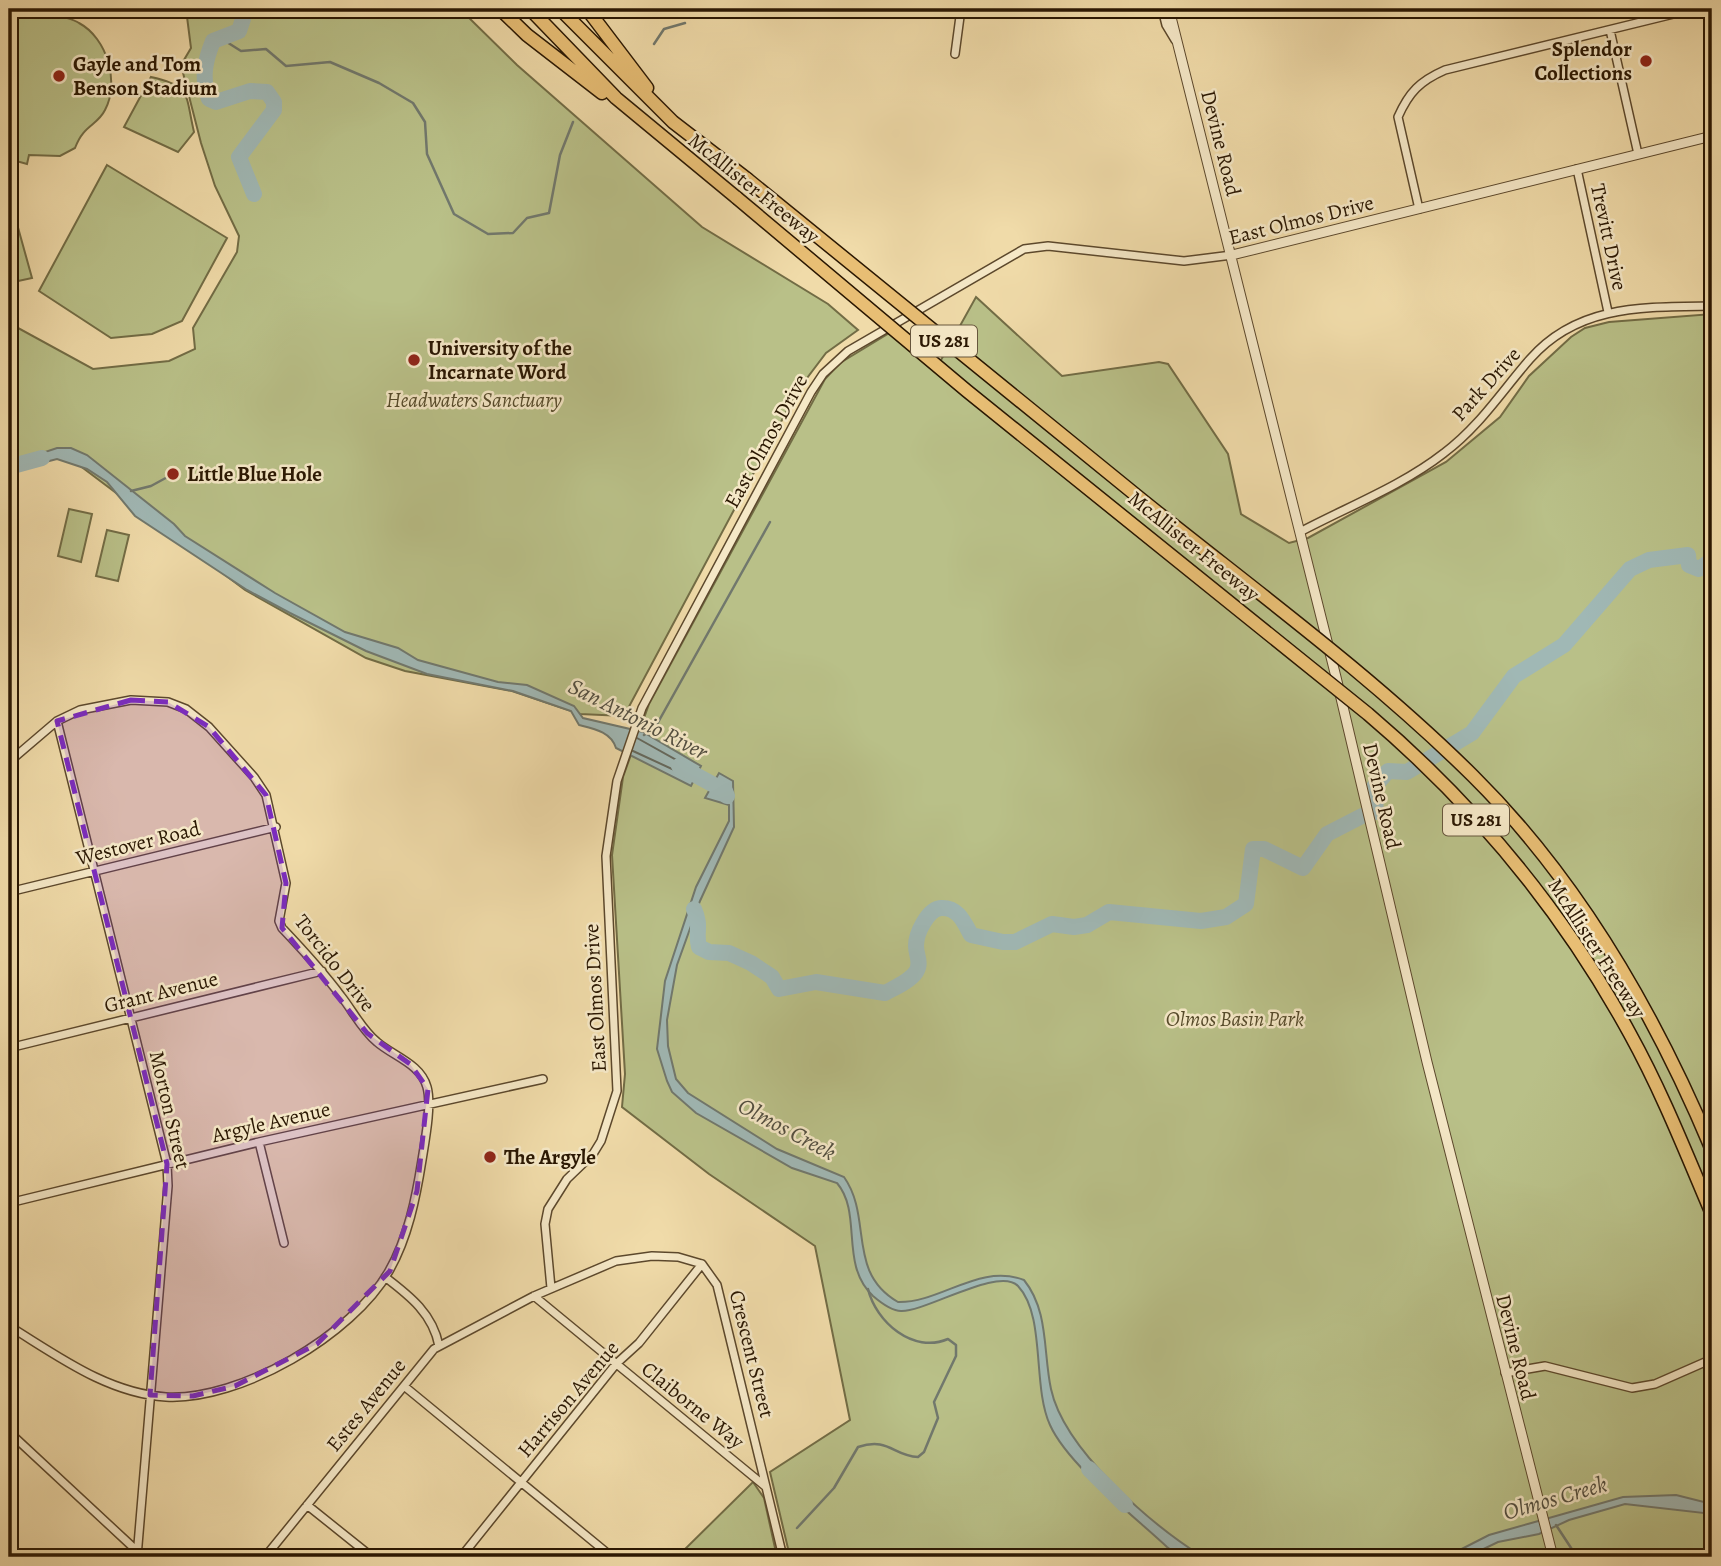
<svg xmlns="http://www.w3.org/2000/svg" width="1721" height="1566" font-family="Alegreya,serif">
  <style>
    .green { fill: #b9c088; stroke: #726c45; stroke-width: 2 }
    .water { fill: #a0b8b5; stroke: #71786d; stroke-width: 2 }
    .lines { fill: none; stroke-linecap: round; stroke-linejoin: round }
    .shore { stroke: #65685c; stroke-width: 2 }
    .stream { stroke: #71786d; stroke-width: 2.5 }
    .river { stroke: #a0b8b5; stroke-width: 16 }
    .minor-casing { stroke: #5c482c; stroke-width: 10 }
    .tertiary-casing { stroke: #5c482c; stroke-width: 11 }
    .motorway-casing { stroke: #2a1702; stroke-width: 15 }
    .minor { stroke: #f5e8c7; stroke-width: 7 }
    .tertiary { stroke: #f5e8c7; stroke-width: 9 }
    .motorway { stroke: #e8be74; stroke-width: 12 }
    .motorway-bridge-casing { stroke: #2a1702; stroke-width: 15; stroke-linecap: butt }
    .motorway-bridge { stroke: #e8be74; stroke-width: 12 }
    .marked { fill: #7b2cbf; fill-opacity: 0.2; stroke: #7b2cbf; stroke-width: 5; stroke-dasharray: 14 9; stroke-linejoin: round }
    .poi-dot { fill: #8f2418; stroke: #f5e8c7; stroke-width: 2.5 }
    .labels { text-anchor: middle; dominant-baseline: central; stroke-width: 5; stroke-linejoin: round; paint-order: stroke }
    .shield { fill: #f5e8c7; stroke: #67563d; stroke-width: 2 }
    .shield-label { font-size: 19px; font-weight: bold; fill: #2a1702 }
    .poi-label { font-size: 21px; font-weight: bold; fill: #2a1702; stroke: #f5e8c7; text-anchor: start }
    .street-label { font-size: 21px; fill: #2a1702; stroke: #f5e8c7 }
    .park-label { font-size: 21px; font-style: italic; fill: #554a2a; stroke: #f5e8c7 }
    .water-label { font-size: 23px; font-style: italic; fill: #534f41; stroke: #f5e8c7 }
  </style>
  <rect width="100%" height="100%" fill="#f0dba9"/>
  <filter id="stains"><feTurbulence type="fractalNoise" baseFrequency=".00286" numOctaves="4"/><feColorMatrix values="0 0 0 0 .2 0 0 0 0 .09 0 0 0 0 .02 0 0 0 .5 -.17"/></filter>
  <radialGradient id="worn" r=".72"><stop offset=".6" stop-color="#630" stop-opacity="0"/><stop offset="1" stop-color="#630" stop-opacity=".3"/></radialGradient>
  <path class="green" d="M9,9H59L58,15C65,18 73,19 79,23C107,38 120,82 105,110C97,126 84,124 75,148L60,156L29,155L27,164L9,159Z
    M186,9H460L517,65L702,227L828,304L858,330L826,353L798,390L624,716L580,714L512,691L405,671L366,658L245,590L75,462C45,448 38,451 9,462V323L93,369L169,361L195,349L193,328L237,252L239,236L215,186L201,143L181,65L191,48Z
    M151,77C192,86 185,94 194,132L178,152L124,127Z
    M107,165L227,238L182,321L152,334L111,338L39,291Z
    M9,195L32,278L9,283Z
    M976,297L1062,376L1159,362L1168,364L1228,454L1241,514L1289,543L1308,538L1446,462L1500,417L1529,376L1571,337L1585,328L1609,322L1712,314V1557H790L770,1472L850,1420L815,1246L709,1174L622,1107L625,1074L612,855L623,777L649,704L825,379L840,363L891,332L936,369Z
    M69,509L92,514L81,562L58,556Z
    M107,530L129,535L118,581L96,576Z
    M753,1482L764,1498L777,1557H677Z"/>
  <path class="water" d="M57,448H71L87,455L174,524L185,536L275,593L345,632L398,648L418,660L498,682L527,685L574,706L583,718L643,732L701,766L691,786L616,748C611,732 595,729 579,725L571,711L513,691L427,674L366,651L290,613L247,590L135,516L107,482L87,469L57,459L18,469L27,458Z
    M719,773L733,781L734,827L700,901L677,965L667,1020L668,1046L676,1079L688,1093L777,1149L844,1177C873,1218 846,1272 898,1302C941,1303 979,1263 1024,1280C1049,1311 1043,1352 1051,1389C1064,1450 1152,1525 1203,1557H1181L1167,1547C1134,1516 1068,1465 1050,1425C1032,1386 1046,1316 1018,1286C999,1266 926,1312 901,1311C892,1311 880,1302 873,1296C839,1264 863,1214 837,1183L792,1168L696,1113L672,1092L667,1081L657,1049L665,981L696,887L729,821V805L705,798Z
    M1676,1495L1712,1504V1514L1625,1504L1569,1520L1539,1534L1498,1542L1467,1557H1446L1489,1535L1623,1497Z"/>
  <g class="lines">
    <path class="shore" d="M633,751L685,775L690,771L689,767L637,738"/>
    <path class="stream" d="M222,39L241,51L266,49L286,66L330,62L379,83L413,103L425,122L427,154L454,214L488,234L513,233L527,218L549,213L560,155L573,122
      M654,44L664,29L685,23
      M131,491L151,486L173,474
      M644,735L656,726L770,522
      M1556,1525L1577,1557
      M797,1528L834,1488L858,1447C889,1437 893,1456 918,1457L924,1452L938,1418L934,1402L956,1356V1345L948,1339C913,1354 876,1322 868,1289
      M741,1557L763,1551"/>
    <path class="river" d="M240,9L243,19L239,31L213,41C205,61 201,78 209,99L216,102L250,91L267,92L274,102V110L239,157L254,194
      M9,467L42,458
      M679,766L725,791L727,796
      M1376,812L1374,787L1388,771L1407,772L1472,733L1514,676L1564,645L1630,569L1649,560L1688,555L1689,565L1699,569L1712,560
      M694,909C702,927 695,931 699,947L709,952L729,953L751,963L772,977L779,989L816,982L885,993C894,988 910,981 916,972C922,963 916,955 916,946C916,933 928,909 941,908C958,907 964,922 971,935L1003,942H1015L1052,924L1074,927L1087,925L1109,912L1201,921L1226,917L1246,904L1253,849H1264L1303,868L1327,834L1362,816
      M1089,1469L1125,1505"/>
    <g class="minor-casing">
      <path id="minor" d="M1162,9L1166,25L1175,40
        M1610,30L1638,154
        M955,54L961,9
        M1577,169L1608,312
        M1419,209L1398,117C1409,92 1420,81 1445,70L1694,9
        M1300,532C1347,507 1402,486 1444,453C1479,427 1502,391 1530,359C1578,304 1645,307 1712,306
        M57,721L167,1164L168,1186L137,1557
        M9,762L57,721L80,710L131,700L168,702L186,709L209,727L254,777L266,795L286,883L279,921L282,928C303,950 323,972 341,996C353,1011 362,1030 377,1042C393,1056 421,1064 427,1087C432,1105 425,1141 422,1160C416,1198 408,1238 389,1271C353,1335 240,1401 166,1397C107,1393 58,1356 9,1326
        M9,892L276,827
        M9,1048L322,971
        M259,1142L284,1243
        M9,1203L259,1142L543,1079
        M385,1277C410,1296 433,1314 439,1346
        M551,1288L545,1224L548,1209L567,1179L593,1154L601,1141L617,1091L606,856L617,781L642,708L811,392L823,374L848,351L1024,249L1048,246L1184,261L1232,255
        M534,1296L766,1487
        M1505,1373L1545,1366L1632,1388L1655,1384L1712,1359
        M404,1386L612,1557
        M9,1432L136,1550
        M307,1505L372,1557
        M265,1557L434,1349L534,1296L616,1261L652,1256L678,1257L702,1264L717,1285L783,1557
        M461,1557L616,1364L639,1343L702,1264"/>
    </g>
    <g class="tertiary-casing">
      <path id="tertiary" d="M1169,9L1336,677L1427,1062L1553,1557
        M1232,255L1712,136"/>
    </g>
    <g class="motorway-casing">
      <path id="motorway" d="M500,9L527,35L602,93
        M530,9L616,98L737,198
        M560,9L673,122L747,179
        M587,9L647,88"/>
    </g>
    <use href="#minor" class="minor"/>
    <use href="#tertiary" class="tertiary"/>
    <use href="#motorway" class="motorway"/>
    <g class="motorway-bridge-casing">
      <path id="motorway-bridge" d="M747,179C878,286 1010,393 1142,500C1254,590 1371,675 1473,776C1579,881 1655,1014 1712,1150
        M737,198L967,391L1368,714C1474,804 1564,913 1630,1034C1662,1092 1686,1153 1712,1214"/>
    </g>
    <use href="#motorway-bridge" class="motorway-bridge"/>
  </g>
  <path class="marked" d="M131,700L168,702L209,727L266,795L286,883L282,928L367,1033L410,1064L428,1089L417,1191L390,1271L317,1344L235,1386L193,1396L150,1395L167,1164L57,721Z"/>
  <g class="poi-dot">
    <circle cx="1646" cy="61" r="7"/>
    <circle cx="59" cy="76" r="7"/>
    <circle cx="414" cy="360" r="7"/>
    <circle cx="173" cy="474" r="7"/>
    <circle cx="490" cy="1157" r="7"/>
  </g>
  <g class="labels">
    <g class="shield">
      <rect x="911" y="325.5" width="66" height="31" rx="5"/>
      <rect x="1443" y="804.5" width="66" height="31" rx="5"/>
    </g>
    <g class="shield-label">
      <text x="944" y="341">US 281</text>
      <text x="1476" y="820">US 281</text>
    </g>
    <g class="poi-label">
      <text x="1632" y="49" text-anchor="end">Splendor<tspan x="1632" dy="24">Collections</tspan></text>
      <text x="73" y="64">Gayle and Tom<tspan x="73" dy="24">Benson Stadium</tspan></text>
      <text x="428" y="348">University of the<tspan x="428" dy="24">Incarnate Word</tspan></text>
      <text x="187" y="474">Little Blue Hole</text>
      <text x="504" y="1157">The Argyle</text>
    </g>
    <g class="street-label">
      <text transform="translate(1221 143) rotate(76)">Devine Road</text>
      <text transform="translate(754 188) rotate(39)">McAllister Freeway</text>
      <text transform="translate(1301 220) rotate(-14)">East Olmos Drive</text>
      <text transform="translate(1609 237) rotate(78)">Trevitt Drive</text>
      <text transform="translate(1486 384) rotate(-48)">Park Drive</text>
      <text transform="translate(766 441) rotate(-61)">East Olmos Drive</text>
      <text transform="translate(1194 546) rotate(39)">McAllister Freeway</text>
      <text transform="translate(1382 796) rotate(77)">Devine Road</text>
      <text transform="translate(138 843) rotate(-14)">Westover Road</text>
      <text transform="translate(1597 948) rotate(57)">McAllister Freeway</text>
      <text transform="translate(335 963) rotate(52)">Torcido Drive</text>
      <text transform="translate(161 992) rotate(-14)">Grant Avenue</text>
      <text transform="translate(595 998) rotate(-93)">East Olmos Drive</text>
      <text transform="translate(170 1110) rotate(77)">Morton Street</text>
      <text transform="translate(271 1122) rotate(-13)">Argyle Avenue</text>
      <text transform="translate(1516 1347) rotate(76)">Devine Road</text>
      <text transform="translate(752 1354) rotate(76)">Crescent Street</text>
      <text transform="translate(568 1399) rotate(-50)">Harrison Avenue</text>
      <text transform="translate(366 1405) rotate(-51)">Estes Avenue</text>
      <text transform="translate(693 1405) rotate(39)">Claiborne Way</text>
    </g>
    <g class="park-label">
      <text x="474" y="400">Headwaters Sanctuary</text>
      <text x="1235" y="1019">Olmos Basin Park</text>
    </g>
    <g class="water-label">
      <text transform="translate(638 719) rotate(27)">San Antonio River</text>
      <text transform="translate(787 1129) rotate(28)">Olmos Creek</text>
      <text transform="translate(1555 1498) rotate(-16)">Olmos Creek</text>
    </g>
  </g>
  <rect width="1721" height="1566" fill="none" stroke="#f0dba9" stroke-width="35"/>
  <rect x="10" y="10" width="1700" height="1545" fill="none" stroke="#2a1702" stroke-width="3.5"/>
  <rect x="18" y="18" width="1686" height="1531" fill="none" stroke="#2a1702" stroke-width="2"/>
  <rect width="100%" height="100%" filter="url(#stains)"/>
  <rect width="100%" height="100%" fill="url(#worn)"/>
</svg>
